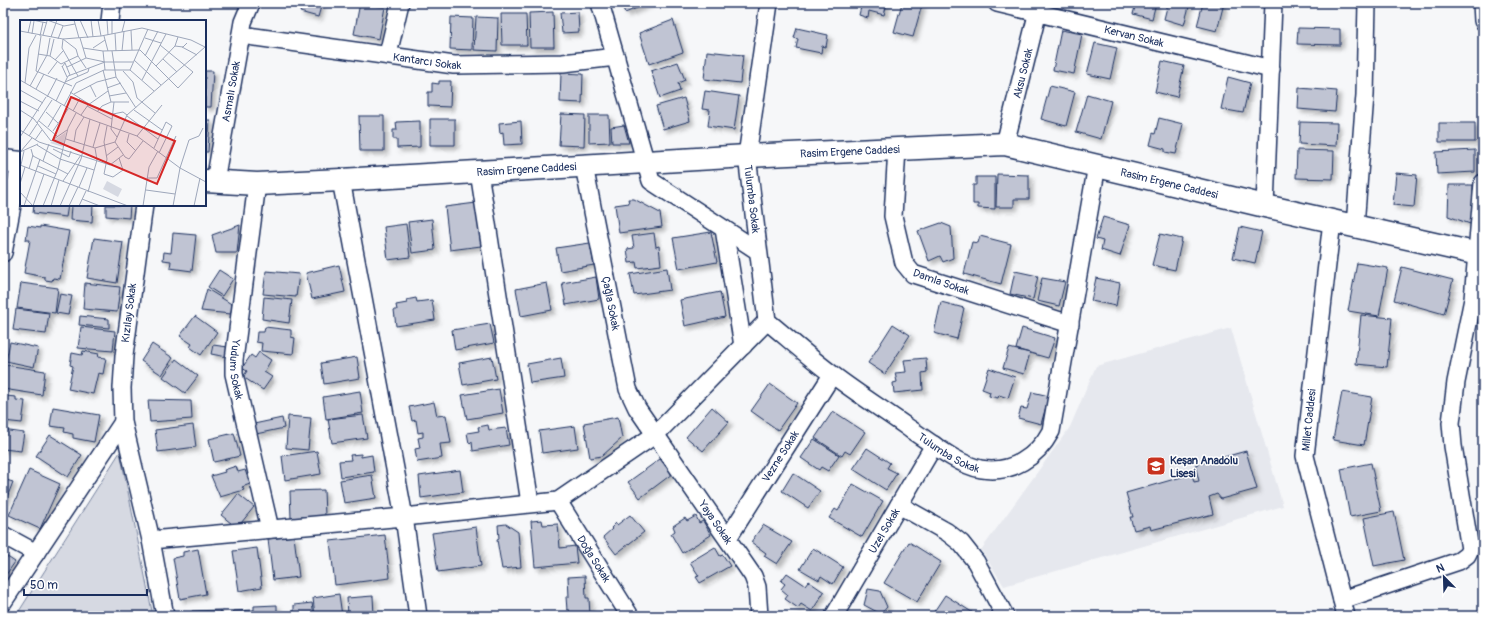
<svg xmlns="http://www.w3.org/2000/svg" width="1486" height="619" font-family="Pangolin,sans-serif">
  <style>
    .built { fill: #e6e8ee }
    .green { fill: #d6d9e2; stroke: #7884a0 }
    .building { fill: #c0c4d3; stroke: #1b2f5e; filter: url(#shadow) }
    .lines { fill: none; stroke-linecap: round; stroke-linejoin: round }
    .minor-casing { stroke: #1b2f5e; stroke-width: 20 }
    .secondary-casing { stroke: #1b2f5e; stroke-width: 25 }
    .minor { stroke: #fff; stroke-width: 17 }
    .secondary { stroke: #fff; stroke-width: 22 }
    .labels { text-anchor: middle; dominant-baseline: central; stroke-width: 3; stroke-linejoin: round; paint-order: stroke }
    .street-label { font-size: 11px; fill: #1b2f5e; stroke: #fff }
    .poi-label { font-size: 11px; font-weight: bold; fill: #1b2f5e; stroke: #fff; text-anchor: start }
    .inset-road { fill: none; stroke: #9ea7bb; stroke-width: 1 }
    .view { fill: #d62828; fill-opacity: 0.15; stroke: #d62828; stroke-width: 2 }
    .inset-edge { fill: none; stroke: #1b2f5e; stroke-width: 2 }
  </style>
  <defs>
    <filter id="shadow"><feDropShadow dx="3.5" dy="3.5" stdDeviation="2" flood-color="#0004"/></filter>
  </defs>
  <rect width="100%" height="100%" fill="#f6f7f9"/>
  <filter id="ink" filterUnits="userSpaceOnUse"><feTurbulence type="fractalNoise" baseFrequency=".025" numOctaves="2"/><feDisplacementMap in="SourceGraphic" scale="8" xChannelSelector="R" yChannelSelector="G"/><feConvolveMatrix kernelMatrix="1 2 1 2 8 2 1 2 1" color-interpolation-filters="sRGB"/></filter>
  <g filter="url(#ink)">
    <path class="built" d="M1231,328L1283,506L1004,586L981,550L1070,427L1096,366Z"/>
    <path class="green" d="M120,452L153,616H16Z"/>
    <path class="building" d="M303,3H322L318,17L300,12Z
      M360,3L385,7L379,39L354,34Z
      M621,3H649L625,13Z
      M862,3H887L884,15L869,11L868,18L859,15Z
      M902,3L922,5L913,37L894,32Z
      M1133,3H1156L1152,19L1133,14L1135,7L1132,6Z
      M1168,3H1190L1184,25L1164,19Z
      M1203,3H1224L1217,31L1197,26Z
      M553,12L554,47H530L529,13Z
      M578,12L579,32L562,33L560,13Z
      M501,14H526L527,45H502Z
      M451,17L473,18L472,50L450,49Z
      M476,17L498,18L497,51L474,50Z
      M673,20L683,52L649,64L639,33Z
      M797,28L828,35L826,47L822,46L821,53L796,48L798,39L794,38Z
      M1298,28L1340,29V45L1297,44Z
      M1061,30L1082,34L1074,74L1053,70Z
      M1095,43L1117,48L1110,79L1087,74Z
      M707,51L743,55L740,83L704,79Z
      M1162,61L1184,66L1177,97L1155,92Z
      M678,62L685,80L678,83L680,91L660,98L651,71Z
      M205,71H213L211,107H205Z
      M561,73L583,74L582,103L560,102Z
      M1228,77L1250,83L1243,113L1221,109Z
      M439,81H451L450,107L428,106V92H432V83L439,84Z
      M1050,86L1075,92L1066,126L1041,119Z
      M1299,88L1337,91L1335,112L1298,109Z
      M705,91L739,96L734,130L708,126L710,110L702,109Z
      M1087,94L1111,101L1101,139L1076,132Z
      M684,98L690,121L663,129L656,106Z
      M561,114L585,115L584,146L559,145Z
      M589,115H609L610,142L589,143Z
      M359,116H384V151H360Z
      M1159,118L1183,124L1176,154L1165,152V149L1150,145L1153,133L1155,134Z
      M430,119H455V145H430Z
      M205,120H210L208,152H205Z
      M420,121V147L397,148V139H393V130H397L396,122Z
      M521,121L522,144L504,145L503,132L500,133L499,123Z
      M1300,122L1337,123L1336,146L1299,144Z
      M1439,123H1475V142H1439Z
      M624,125L629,143H612L611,127Z
      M1297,150L1334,151L1333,179L1296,178Z
      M1475,150V172L1437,174L1436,152Z
      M1396,173L1417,175L1414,207L1393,205Z
      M997,174L1029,175V199H1014V207H996Z
      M976,177H995V209L978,208V204H973V185H976Z
      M1449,185H1473V225L1448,216Z
      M628,199H634L660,213L662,227L619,233L615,205L629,203Z
      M476,203L481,246L450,250L445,207Z
      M34,205H68L66,217L33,213Z
      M71,205H93L92,222L70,220Z
      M106,205H130L129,218L106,216Z
      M1103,217L1130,225L1120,256L1101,250L1103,241L1096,239Z
      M432,219L435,250L412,253L408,222Z
      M941,223L951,227L953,258L943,262L940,256L929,261L918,231Z
      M406,224L410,257L388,260L384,227Z
      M240,225L237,253H216L212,235Z
      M28,226L40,228V226L69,231L60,279L53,278L52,281L45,280V277L24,273L30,240H26Z
      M1240,227L1262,232L1255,263L1233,258Z
      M711,232L717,262L679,269L673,238Z
      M173,233L196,235L192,271L170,268L171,261L163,260L164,252L171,253Z
      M654,233L656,247L659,246L661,265L637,268L636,262L629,263L627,249L634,248L632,236Z
      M1160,234L1182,239L1175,270L1152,265Z
      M980,236L1011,244L1001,284L964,274L972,242L978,243Z
      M94,238L123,242L117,283L87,278Z
      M590,243L594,265L560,271L556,248Z
      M1357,263L1388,268L1379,316L1348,311Z
      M339,265L345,292L312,299L306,273Z
      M1402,267L1453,280L1444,314L1394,300Z
      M667,268L670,290L634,295L630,274Z
      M219,270L233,279L222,296L208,287Z
      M266,271L299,274L296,297L263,294Z
      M1015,271L1038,276L1033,299L1010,294Z
      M596,277L599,299L566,305L562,283Z
      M1042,278L1065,282L1059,306L1037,301Z
      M1096,278L1120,283L1116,306L1091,301Z
      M21,283L58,288L55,313L17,308Z
      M85,283L120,287L117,312L83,309Z
      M547,283L552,310L521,316L516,289Z
      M207,289L233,305L231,314L201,311Z
      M720,292L725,317L685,326L680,300Z
      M60,294L72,296L68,315L56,313Z
      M264,297L292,300L289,323L262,319Z
      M416,298L417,302L432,300L435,320L396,326L394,310H397L396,305L407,303L406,300Z
      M941,302L964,308L957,339L934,333Z
      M16,309L49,313L46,334L13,330Z
      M1361,315L1392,318L1387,367L1356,364Z
      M80,316L109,319V328L79,325Z
      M195,316L217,332L201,355L190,347L192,344L180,336Z
      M490,324L494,343L455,350L452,330Z
      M893,324L910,335L885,374L868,363Z
      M81,327L115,331L113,351L78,348Z
      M265,327L291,330V337L295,338L293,354L261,351L262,343L256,342L257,332H264Z
      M1022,328L1055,338L1048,358L1016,349Z
      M10,342L38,348L34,367L6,361Z
      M152,344L173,358L162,375L141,361Z
      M213,345L228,347L227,357L211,354Z
      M1009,348L1030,353L1024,374L1003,368Z
      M83,351L99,354L98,357L106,358L103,374L98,373L93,394L68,389L73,366L70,365L72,353L82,355Z
      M259,352L271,360L264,372L272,377L263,390L243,377L247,371L242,368L251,355L255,358Z
      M357,357L360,378L324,384L321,363Z
      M492,357L496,379L463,385L459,363Z
      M561,358L564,378L530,383L527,364Z
      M926,358L927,372L922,373L923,390L894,393L893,383L897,382L895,373L906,372L904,360Z
      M176,359L198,376L185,393L163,377Z
      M6,365L45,371L42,395L3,389Z
      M989,368L1015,377L1008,398L999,395L998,398L989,396L990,392L982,389Z
      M770,384L797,403L778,430L751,411Z
      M499,389L503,413L467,419L462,395Z
      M360,391L363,413L326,419L323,397Z
      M1032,392L1049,396L1041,424L1018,418L1021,408L1027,409Z
      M1342,392L1372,397L1364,445L1333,440Z
      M6,396L16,397V400L25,401L22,423L3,421V398H5Z
      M148,400L191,401L192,419L150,422Z
      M434,402L437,416L446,415L451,443L440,444L442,458L417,462L415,449L420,448L418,438L423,437V432L418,433L416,420L412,421L409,407Z
      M53,407L99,415L94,442L73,438V434L64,432L65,428L50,426Z
      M712,407L729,422L703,451L686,437Z
      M833,411L865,432L850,454L845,451L842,456L815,438Z
      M363,415L367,438L332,443L328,419Z
      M288,416L311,418L308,450L286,448Z
      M618,417L622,438L602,456L590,458L584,423Z
      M282,418L284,428L256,434L254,424Z
      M193,425L196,447L158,452L155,430Z
      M488,425L489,430L506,428L509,445L473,451L472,442L469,443L467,433L479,431L478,427Z
      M575,426L578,448L542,453L539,431Z
      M3,430L24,433L21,451L3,449Z
      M234,433L240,456L214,462L209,439Z
      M50,435L82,455L68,477L36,456Z
      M814,439L839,455L828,471L821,467L819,470L801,458Z
      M867,448L890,463L887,468L897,473L886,490L853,469Z
      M317,451L321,474L285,480L282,456Z
      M1246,451L1257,489L1221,499L1217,494L1209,497L1213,514L1151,530L1150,526L1134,530L1130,517H1133L1126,493L1192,474L1194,482L1199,481L1195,465Z
      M361,454V457L372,455L374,472L341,477L339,461L351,460L350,455Z
      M660,459L672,474L640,498L628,482Z
      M1371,463L1381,511L1350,517L1341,469Z
      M236,466L238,472L245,470L250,484L242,487L244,490L220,497L211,476L225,472L224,470Z
      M29,470L60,484L40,529L9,515Z
      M460,470L463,492L421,498L419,476Z
      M793,473L820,491L808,508L782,491Z
      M372,475L376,498L344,503L340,480Z
      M3,479L13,482L4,505H3Z
      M853,484L883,501L862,537L829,518L835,509L838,511Z
      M324,490L325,516L291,518L290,491Z
      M238,494L254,507L237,528L221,515Z
      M1394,512L1404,560L1374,566L1364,518Z
      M630,515L644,532L616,554L603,537L612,529L611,528L616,523L617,525Z
      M696,516L699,523L703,521L711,535L682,553L671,534L675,531L673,526L685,518L687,521Z
      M542,520L543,525L558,524L560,548L575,546L577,563L535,567L531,521Z
      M506,524L518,532L521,567L502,569L497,540L499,539L498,525Z
      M763,525L792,542L777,564L764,556L766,553L751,542Z
      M476,527L481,566L438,572L432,533Z
      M385,535L390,578L335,585L330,541Z
      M294,536L299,577L273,580L268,539Z
      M909,542L941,562L917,602L884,583Z
      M715,547L720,556L723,555L730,566L700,583L696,577L699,576L690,562Z
      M257,548L262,587L239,591L233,551Z
      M813,548L843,567L833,584L821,576L819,580L800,569Z
      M198,549L206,594L180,599L173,558L183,556V552Z
      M3,554L15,562L3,579Z
      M787,573L805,585L808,581L824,592L812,611L801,604L798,608L785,599L788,595L781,589L785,584L781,581Z
      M585,576L586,598H589L590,616H570L569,609L567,610L566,597H569L568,577Z
      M868,589L880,591L887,607L881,614L864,605Z
      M339,594L342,616H315L313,598Z
      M945,595L978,616H931Z
      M373,596L374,616H348L347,598Z
      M312,603L314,616H290V612H294V605Z
      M277,605V616H233V611L254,610V606Z
      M221,610V616H190L192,611Z"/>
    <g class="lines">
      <g class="minor-casing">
        <g id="minor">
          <path d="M600,3L651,181L758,251"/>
          <path id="s1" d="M769,3L747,156L767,321C789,339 810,358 833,375C858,394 885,411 910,429C930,442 958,465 981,469C1012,474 1037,457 1051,431L1097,165"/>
          <path id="s2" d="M997,3L1271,69"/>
          <path d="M1482,3L1483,21"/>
          <path d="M110,21L112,3"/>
          <path id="s3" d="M241,35L454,65L563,63L616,57"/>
          <path d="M388,54L400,3"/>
          <path id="s4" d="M1005,144L1040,3"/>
          <path d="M897,148L893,216L904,263L913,274L1070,324"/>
          <path id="s5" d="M584,166L628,389L637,408L753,576L757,587L759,616"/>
          <path d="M479,172L530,503"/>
          <path d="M341,180L404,517L418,616"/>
          <path id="s6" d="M215,181L243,22L251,3"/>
          <path id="s7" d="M257,184L234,360V374L270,529"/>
          <path d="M144,205L124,356L122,388L123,422L151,540L165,616"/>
          <path d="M1265,206L1273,3"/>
          <path d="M1332,221L1305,456L1346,616"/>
          <path d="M1355,226L1365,95L1367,3"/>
          <path d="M724,229L743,346"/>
          <path d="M3,253L20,163"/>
          <path id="s8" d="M558,501L630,616"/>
          <path d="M899,505L947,532L961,543L976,562L1005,616"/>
          <path d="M3,535L36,553"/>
          <path id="s9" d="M728,538L832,375"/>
          <path d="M151,540L404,517L558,501L656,434L767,321"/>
          <path d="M1342,600L1459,561L1467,555L1470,549L1453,446L1451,423L1456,382L1473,299L1483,183"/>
          <path d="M3,602L123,422"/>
          <path id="s10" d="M834,616L934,445"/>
        </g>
      </g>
      <g class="secondary-casing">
        <g id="secondary">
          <path d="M3,161L21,163"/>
          <path id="s11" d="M205,181L257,184L341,180L747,156L1005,144L1265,206L1483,255"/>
        </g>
      </g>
      <use href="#minor" class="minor"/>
      <use href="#secondary" class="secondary"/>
    </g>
  </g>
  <defs>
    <g id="school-square" transform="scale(1)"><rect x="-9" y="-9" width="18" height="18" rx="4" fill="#c8321e" stroke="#fff"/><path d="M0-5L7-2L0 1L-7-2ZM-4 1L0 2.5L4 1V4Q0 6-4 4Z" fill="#fff"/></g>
  </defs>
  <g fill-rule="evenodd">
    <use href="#school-square" x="1156" y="466"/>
  </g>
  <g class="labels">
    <g class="street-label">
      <text stroke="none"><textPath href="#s2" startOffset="141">Kervan Sokak</textPath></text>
      <text stroke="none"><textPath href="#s3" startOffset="188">Kantarcı Sokak</textPath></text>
      <text stroke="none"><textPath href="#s4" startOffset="73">Aksu Sokak</textPath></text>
      <text stroke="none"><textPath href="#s6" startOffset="91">Asmalı Sokak</textPath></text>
      <text stroke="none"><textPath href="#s11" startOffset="646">Rasim Ergene Caddesi</textPath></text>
      <text stroke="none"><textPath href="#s11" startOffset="322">Rasim Ergene Caddesi</textPath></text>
      <text stroke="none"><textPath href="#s11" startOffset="970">Rasim Ergene Caddesi</textPath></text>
      <text stroke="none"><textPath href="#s1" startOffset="198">Tulumba Sokak</textPath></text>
      <text transform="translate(941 282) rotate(19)">Damla Sokak</text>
      <text stroke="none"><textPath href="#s5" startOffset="140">Çağla Sokak</textPath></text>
      <text transform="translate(129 313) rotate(-83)">Kızılay Sokak</text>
      <text stroke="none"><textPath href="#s7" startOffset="187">Yudum Sokak</textPath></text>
      <text transform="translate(1309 420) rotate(-84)">Millet Caddesi</text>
      <text stroke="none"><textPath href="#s1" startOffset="546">Tulumba Sokak</textPath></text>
      <text stroke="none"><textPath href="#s9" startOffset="97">Vezne Sokak</textPath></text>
      <text stroke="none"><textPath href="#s5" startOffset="387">Yaya Sokak</textPath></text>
      <text stroke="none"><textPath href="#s10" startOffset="99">Uzel Sokak</textPath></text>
      <text stroke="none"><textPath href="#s8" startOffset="68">Doğa Sokak</textPath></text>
    </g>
    <g class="poi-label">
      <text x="1170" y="460">Keşan Anadolu<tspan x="1170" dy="13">Lisesi</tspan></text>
    </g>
  </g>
  <g transform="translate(20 20)">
    <rect width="186" height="186" fill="#f6f7f9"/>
    <path d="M46,112L43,127L30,123ZM87,161L102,169L98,177L83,169Z" fill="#d6d9e2"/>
    <path class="inset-road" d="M12,0L27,3M27,0L44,6L55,4M54,0L59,18M60,0L68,18M71,0L73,17M78,0L81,16M87,0L88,15M92,0V14M92,0H105M111,10L112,30M0,11L43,19L81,16L122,8L171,20L185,27M102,12L105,0M8,13L11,0M95,13L96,31M12,14L14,1M23,15L27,1M20,16L23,2M21,16L16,51L52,66M84,16L88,31M31,17L37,0M60,18L66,38M125,18L141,23M38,19L43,6M155,26L163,27L167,23M162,27L177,35M63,28L83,31L120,30M73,28L85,20M120,30L158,68L173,52L140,25M83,31L85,50M92,31L96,57L116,88M102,31L104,11M18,34L30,36L41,44L58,36L66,48M30,36L34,19M58,36L56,29L43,19L42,28L58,56M125,36L138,11M66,38L85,42H113M143,39L157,52M35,40L43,31M114,40L141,65M42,46L47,57M136,46L155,26L158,17M42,47L45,43L50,55M47,47L66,38M83,50L91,82M110,50L128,9M110,50L134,71M103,51L113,62L117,78L135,93M28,54L37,42M0,60L64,97L117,116L160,148L186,162M122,60L146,14M45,62L68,52L69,48M5,63L9,28L16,15M70,65L76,77M10,66L27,35L30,18M87,68L101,63M16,69L24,54M0,70L23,83M50,72L69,84M54,74L77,62L96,57M89,76L106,73M27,77L37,58M0,81L19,91M36,81L48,56L85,42M94,82L91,109L97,117M44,86L56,63L84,50H110M67,86L92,99M0,90L14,99L31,121M114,90L142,110M53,91L60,78M26,92L38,103M77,92L82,86L91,82H109M93,94L103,92L107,95M61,95L68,85L88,71M107,96L138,119M19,101L37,116M17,103L32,80M87,106L84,122L87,139L84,154L93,157L103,150L99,138M28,107L41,85M0,110L19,122L90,145L103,135M33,111L48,89M109,114L107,122L116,131M9,116L17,104M117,116L142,85M0,117L26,77M46,119L75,128L95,122M15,120L22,110M31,121L47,110M123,121L109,139L105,137L95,122L107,95L185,27M54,122L56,110L64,97M17,125L40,139L74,150M73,127L80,103M134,128L146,102L152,106L139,133M11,129L13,136L48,154M33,129L49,137L51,131M1,131L12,118M0,132L18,124M86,136L98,127M23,141L29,124M0,145L108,186M1,145L4,131M18,146L36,154M9,149L13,135M127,158H137L156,116M43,161L61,135M0,164L5,147M59,167L67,148M126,170L155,174M0,172L13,186M68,172L77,140L75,128M62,179L80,186M4,186L20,139M13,186L24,154M23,186L38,149L48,108L56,93M31,186L39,160M40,186L61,139L70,99M49,186L58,167M59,186L66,171M123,186L129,147L138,131M153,186L160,148L169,120L179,116L183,108M174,186L180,158"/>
    <path class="view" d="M51,77L155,121L137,164L33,120Z"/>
    <rect width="186" height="186" class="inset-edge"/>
  </g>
  <rect width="1486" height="619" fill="none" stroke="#fff" stroke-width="16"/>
  <rect x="8" y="8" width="1470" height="603" fill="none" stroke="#1b2f5e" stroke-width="1.5" filter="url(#ink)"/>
  <g transform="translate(1444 577) rotate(337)" stroke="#ffffff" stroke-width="3" paint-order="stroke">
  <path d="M0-3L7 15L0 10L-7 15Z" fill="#1b2f5e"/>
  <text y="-6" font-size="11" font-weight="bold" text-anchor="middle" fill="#1b2f5e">N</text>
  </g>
  <path d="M24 589v6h123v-6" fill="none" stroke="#1b2f5e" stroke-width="2"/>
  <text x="30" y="589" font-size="12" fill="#1b2f5e" stroke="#ffffff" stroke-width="3" paint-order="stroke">50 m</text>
</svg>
